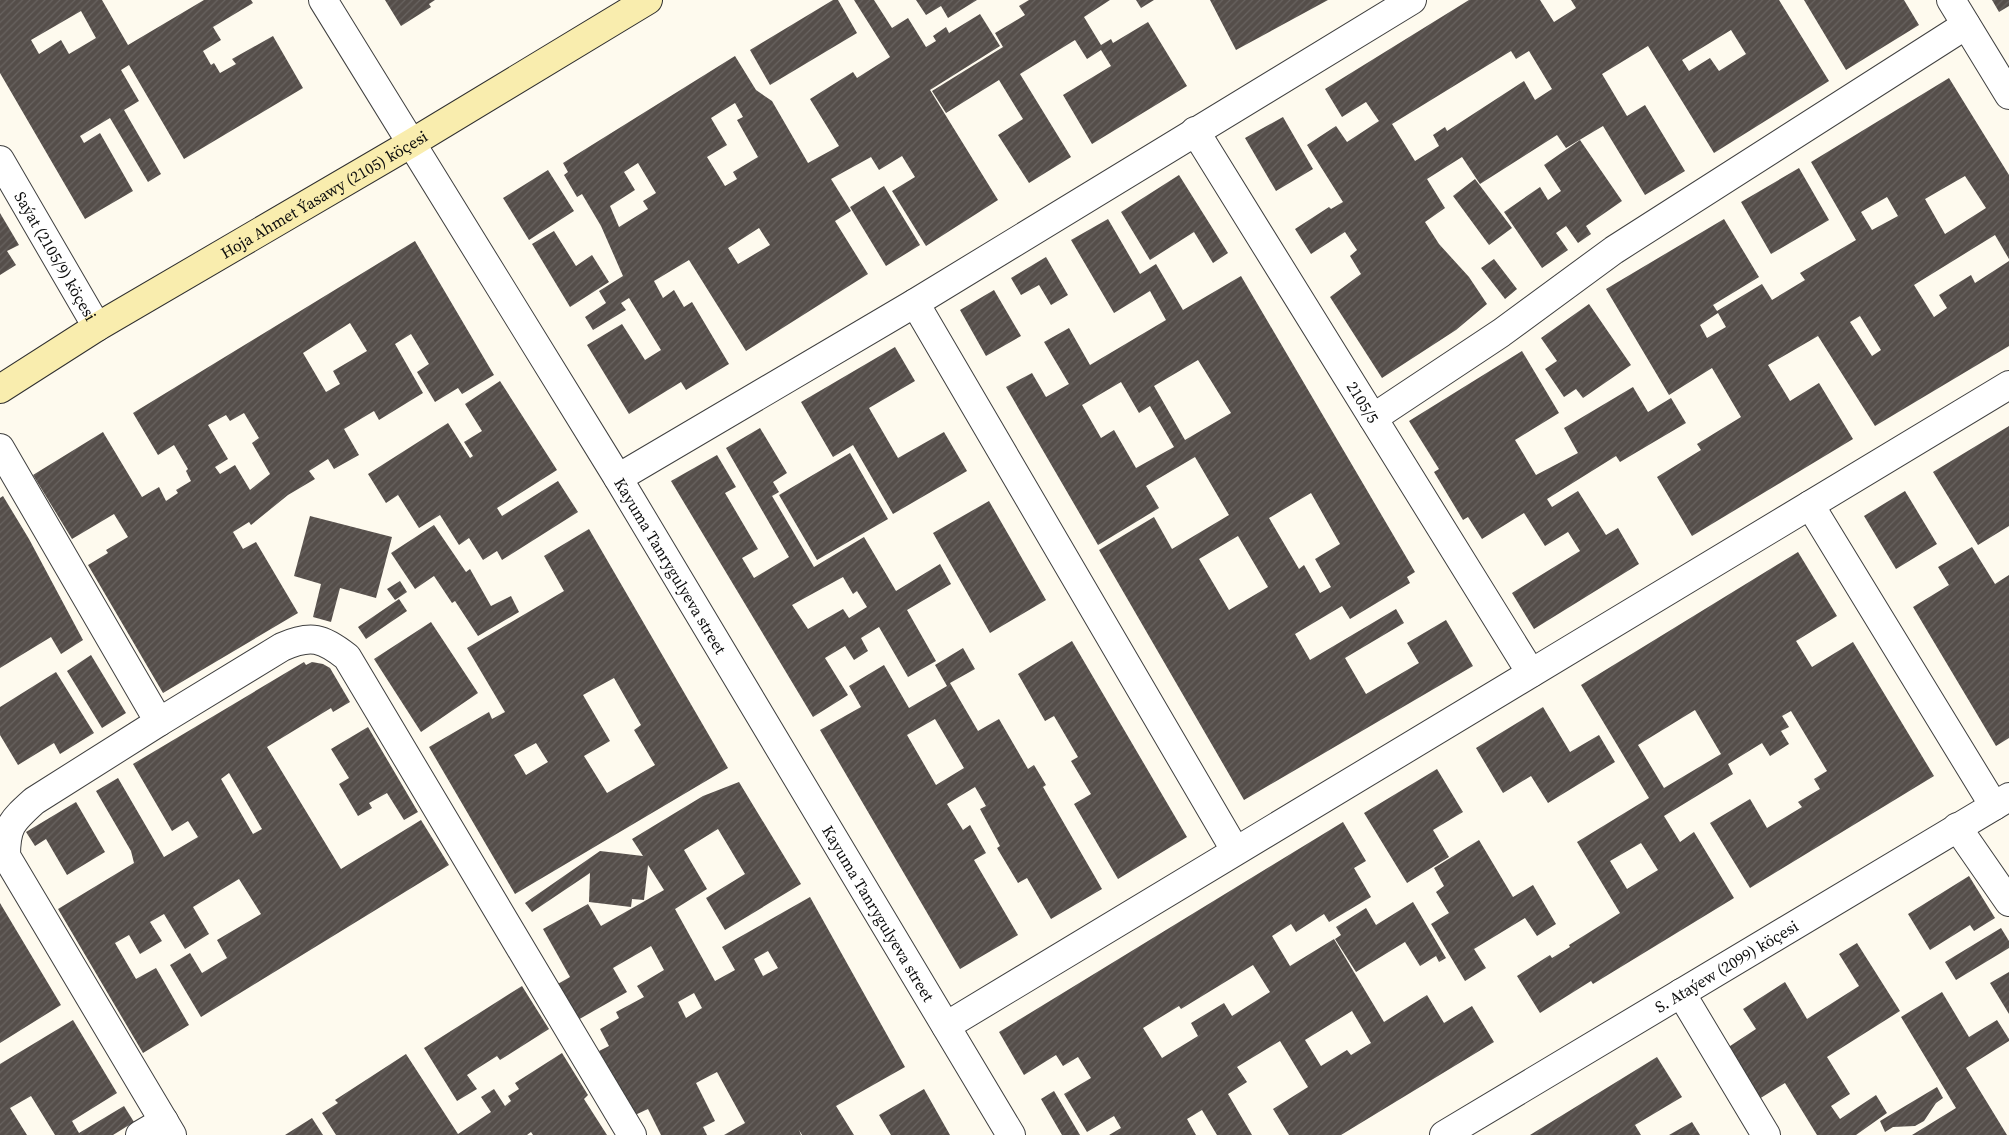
<svg xmlns="http://www.w3.org/2000/svg" width="2009" height="1135" font-family="'Source Serif 4',serif">
  <style>
    .building { fill: url(#building-hatch); fill-rule: evenodd }
    .lines { fill: none; stroke-linecap: round; stroke-linejoin: round }
    .street-casing { stroke: #404040; stroke-width: 30 }
    .secondary-casing { stroke: #2f2f2f; stroke-width: 30 }
    .street { stroke: #fff; stroke-width: 28 }
    .secondary { stroke: #f9edae; stroke-width: 28 }
    .labels { text-anchor: middle; dominant-baseline: central; stroke-width: 5; stroke-linejoin: round; paint-order: stroke }
    .street-label { font-size: 16px; fill: #0d0d0d; stroke: #fff }
  </style>
  <defs>
    <pattern id="building-hatch" width="6" height="6" patternUnits="userSpaceOnUse" patternTransform="scale(1.25)"><rect width="6" height="6" fill="#554e4a"/><path d="M-1 1l2-2M0 6l6-6M5 7l2-2" fill="none" stroke="#686360"/></pattern>
  </defs>
  <rect width="100%" height="100%" fill="#fefaee"/>
  <path class="building" d="M0,0H102L128,45L204,0H251L253,3L213,27L221,40L203,51L211,65L214,63L220,73L236,64L232,59L273,36L303,88L184,159L129,65L121,70L139,101L124,110L161,174L148,182L110,118L80,136L84,143L100,133L133,191L85,219L0,73ZM81,11L96,38L69,54L61,40L39,54L31,40Z
    M385,0H435L429,4L431,7L401,26Z
    M833,0H838L857,33L770,85L750,50Z
    M854,0H874L892,28L908,18L926,47L936,41L933,36L946,27L949,33L980,14L1000,46L930,90L998,200L926,246L892,191L915,177L902,156L879,170L871,157L831,179L851,211L835,221L868,274L746,351L689,260L654,281L663,298L674,290L684,307L692,302L729,364L686,390L681,382L629,414L587,345L622,324L645,360L661,350L629,298L621,303L626,310L593,330L585,317L606,303L599,291L623,276L601,226L582,194L577,197L564,175L568,172L563,163L735,56L756,90L772,101L808,163L839,146L810,99L853,72L857,78L890,57ZM735,103L743,117L737,120L758,157L733,172L737,179L725,186L707,157L727,145L711,118ZM638,163L656,193L643,201L648,209L619,227L610,206L635,190L624,172ZM759,228L770,245L738,264L728,248Z
    M916,0H977L948,18L941,6L926,15Z
    M1029,0H1110L1084,17L1101,45L1111,39L1113,43L1148,22L1187,86L1092,144L1063,95L1111,66L1101,50L1087,59L1075,40L1020,74L1071,157L1029,183L998,135L1023,119L999,80L946,113L932,91L1003,47L995,33L1025,15L1019,6Z
    M1136,0H1154L1141,8Z
    M1210,0H1328L1236,50Z
    M1469,0H1540L1554,22L1576,8L1571,0H1779L1829,81L1714,153L1648,46L1602,74L1627,116L1645,105L1685,171L1645,195L1603,126L1566,148L1557,135L1480,184L1462,157L1427,179L1445,208L1425,222L1439,244L1469,277L1487,304L1456,330L1382,378L1330,297L1361,274L1350,256L1357,250L1345,232L1311,254L1295,229L1329,207L1331,209L1343,202L1307,145L1336,126L1347,142L1379,121L1366,102L1342,117L1325,89ZM1731,30L1746,54L1719,71L1710,58L1689,71L1682,60ZM1511,51L1516,59L1529,51L1552,89L1535,100L1524,81L1447,131L1445,127L1433,135L1439,146L1415,161L1392,124Z
    M1804,0H1904L1919,25L1846,70Z
    M1992,0H2009V6L1999,12Z
    M1949,78L2009,175V259L1995,235L1914,285L1934,317L1947,308L1939,295L1971,275L1975,283L2009,261V346L1875,426L1818,336L1768,365L1790,401L1819,383L1853,439L1692,536L1657,477L1701,450L1697,444L1741,417L1712,368L1669,395L1606,289L1724,219L1759,277L1713,305L1717,311L1762,284L1772,300L1805,280L1800,273L1856,240L1811,162ZM1965,176L1986,208L1945,234L1925,199ZM1887,197L1898,216L1872,230L1861,212ZM1718,313L1726,327L1707,338L1700,325ZM1860,316L1881,350L1872,356L1850,322Z
    M1283,117L1313,169L1276,191L1245,138Z
    M1580,140L1622,201L1586,226L1591,234L1578,243L1566,226L1556,233L1568,250L1542,268L1504,212L1540,187L1548,200L1561,191L1544,165Z
    M1799,168L1829,220L1771,254L1741,202Z
    M548,170L574,211L529,240L503,198Z
    M1179,175L1228,253L1213,263L1194,232L1150,260L1121,212Z
    M1475,179L1512,228L1489,245L1453,196Z
    M884,186L920,245L886,266L850,207Z
    M0,213L19,245L7,251L16,265L0,275Z
    M1108,219L1140,274L1156,264L1183,310L1241,276L1415,572L1407,577L1410,583L1350,619L1342,606L1295,634L1310,660L1396,609L1404,623L1345,658L1366,694L1419,663L1407,643L1446,620L1473,666L1244,800L1099,550L1154,517L1172,549L1229,515L1195,457L1146,486L1159,508L1098,545L1006,387L1032,373L1046,397L1069,384L1044,342L1069,328L1090,365L1166,320L1150,291L1114,313L1071,240ZM1198,360L1231,413L1185,440L1154,386ZM1121,382L1139,413L1150,406L1174,447L1136,468L1114,430L1101,438L1082,405ZM1311,493L1340,544L1315,559L1331,587L1320,593L1304,565L1299,569L1269,518ZM1238,536L1268,587L1229,610L1199,559Z
    M554,231L576,266L592,255L609,282L570,307L532,244Z
    M415,241L494,375L462,394L458,388L435,402L417,372L429,364L411,334L395,344L423,393L379,420L374,411L344,429L359,455L334,469L328,459L309,471L315,479L288,495L251,525L249,522L233,532L243,549L256,542L298,613L163,693L88,565L108,553L106,550L128,537L114,514L72,539L33,475L103,432L142,497L159,487L166,501L178,493L176,490L191,481L186,471L188,469L174,445L158,455L133,413ZM350,323L367,351L333,371L340,384L326,392L303,353ZM244,413L259,438L252,443L270,474L250,490L235,465L220,474L215,467L228,459L208,425L226,415L230,421Z
    M1046,257L1068,295L1051,305L1039,285L1021,295L1011,278Z
    M1494,259L1517,289L1505,299L1481,268Z
    M994,290L1021,336L986,356L960,310Z
    M1589,304L1631,365L1583,398L1576,389L1564,397L1545,369L1557,361L1541,338Z
    M895,347L915,381L869,408L898,458L944,432L967,471L893,514L853,445L833,457L801,402Z
    M1522,351L1559,413L1515,440L1536,475L1578,453L1564,428L1633,387L1648,412L1671,398L1686,423L1620,462L1616,456L1547,499L1552,507L1578,491L1606,535L1618,528L1639,564L1534,629L1512,593L1580,551L1568,532L1545,546L1524,513L1482,539L1468,517L1463,520L1434,472L1439,469L1409,421Z
    M500,381L557,470L497,508L502,516L558,481L578,512L502,560L497,551L483,560L469,538L459,545L440,515L419,528L398,495L386,503L368,474L448,423L470,458L473,456L464,442L482,431L465,404Z
    M2009,426V526L1978,545L1933,472Z
    M760,428L787,473L773,482L779,492L772,496L814,567L864,537L896,591L940,564L951,584L907,610L936,661L908,677L879,627L861,638L868,651L854,660L845,646L825,658L848,695L813,717L671,481L717,455L736,487L725,493L758,549L742,558L754,578L789,557L726,448ZM843,577L853,594L857,591L867,607L849,618L843,609L808,629L792,605Z
    M850,453L888,519L817,560L779,495Z
    M1905,491L1937,544L1896,569L1864,516Z
    M3,496L29,539L83,640L61,654L51,637L0,668V498Z
    M989,501L1046,600L990,633L933,533Z
    M310,516L392,537L376,598L340,588L331,622L313,617L321,584L294,576Z
    M434,525L466,572L470,569L491,606L511,596L519,612L478,636L455,601L452,603L434,576L415,589L391,553Z
    M589,529L728,768L515,894L429,747L489,712L492,719L505,712L467,648L564,591L544,556ZM614,678L641,725L634,730L655,765L607,793L584,756L610,741L583,695ZM536,743L548,762L526,775L514,755Z
    M1972,547L1995,584L2009,575V738L1996,746L1913,607L1949,585L1938,567Z
    M1798,552L1837,616L1796,641L1812,667L1853,642L1934,776L1750,888L1710,823L1750,799L1767,828L1802,807L1798,802L1820,789L1814,779L1827,771L1791,711L1782,716L1789,727L1781,731L1789,744L1770,756L1762,743L1728,764L1733,774L1664,816L1680,842L1694,832L1734,898L1593,984L1591,981L1540,1013L1517,976L1550,955L1552,958L1570,947L1569,945L1620,913L1577,842L1649,798L1581,685ZM1695,710L1721,754L1664,788L1638,745ZM1641,843L1658,870L1627,889L1610,861Z
    M400,581L407,592L395,600L387,589Z
    M399,599L407,611L366,639L358,627Z
    M431,622L478,693L421,732L374,659Z
    M1072,641L1187,837L1118,879L1074,804L1091,794L1071,761L1078,757L1054,716L1045,721L1018,674Z
    M963,648L975,669L950,683L978,731L999,719L1028,769L1034,765L1046,785L1043,787L1102,889L1051,919L1027,878L1018,883L997,848L1000,846L980,809L986,806L975,787L947,804L963,830L970,825L986,853L974,860L1018,935L960,969L820,730L861,707L849,686L884,665L909,708L947,686L935,665ZM935,719L964,768L936,785L907,735Z
    M91,655L126,713L102,728L67,671Z
    M304,662L306,665L312,662L323,664L330,668L350,702L333,712L331,708L267,747L341,869L421,820L449,865L201,1017L170,965L190,953L202,973L227,958L217,940L261,914L239,879L193,907L209,934L185,949L164,914L150,922L162,941L140,954L129,935L115,943L136,979L156,968L189,1025L143,1053L58,909L134,863L131,851L96,791L118,778L164,857L198,837L188,821L172,831L133,764ZM229,773L262,829L253,834L221,779Z
    M56,672L94,733L60,754L54,743L18,765L0,735V707Z
    M1543,707L1570,752L1599,735L1615,762L1548,803L1531,776L1503,793L1476,748Z
    M368,727L418,812L404,820L387,793L369,803L372,808L358,816L339,784L349,778L331,749Z
    M1437,769L1463,812L1433,830L1449,857L1407,883L1364,813Z
    M739,782L801,884L725,930L706,898L745,874L718,829L684,850L707,889L675,909L715,981L735,970L722,947L810,897L905,1067L836,1106L854,1135H802L799,1130L801,1135H724L745,1123L717,1072L696,1083L715,1121L703,1127L707,1135H661L648,1109L635,1115L599,1051L609,1046L600,1029L619,1018L616,1012L644,997L637,986L664,970L651,946L613,968L627,992L576,1021L556,985L570,977L543,929L588,904L601,926L664,890L648,865L644,900L632,899L631,907L589,902L590,873L532,912L525,903L600,851L643,856L632,839L703,796ZM768,951L778,968L763,976L754,959ZM694,993L702,1008L686,1018L678,1002Z
    M76,802L105,852L67,875L46,839L35,846L26,832Z
    M1343,822L1366,861L1354,868L1371,897L1329,922L1324,914L1296,932L1291,924L1272,936L1290,966L1334,939L1384,1022L1427,995L1444,1023L1472,1006L1494,1042L1341,1135H1289L1273,1109L1308,1087L1280,1041L1237,1067L1247,1082L1228,1094L1252,1135H1217L1202,1110L1187,1119L1196,1135H1109L1121,1128L1114,1116L1087,1132L1064,1094L1091,1078L1078,1057L1063,1066L1056,1055L1024,1075L999,1032ZM1253,965L1270,992L1232,1016L1224,1003L1191,1023L1198,1036L1162,1058L1143,1028L1179,1006L1181,1009ZM1352,1011L1371,1043L1351,1055L1347,1050L1321,1066L1305,1040Z
    M1479,840L1513,897L1533,885L1556,924L1537,936L1525,918L1474,949L1486,968L1465,981L1431,924L1449,913L1436,892L1444,886L1434,868Z
    M1969,876L1995,918L1974,931L1970,925L1930,950L1908,914Z
    M1413,902L1446,958L1439,962L1436,956L1420,966L1405,942L1356,972L1335,939L1341,935L1336,927L1366,908L1376,925Z
    M0,903L61,1005L0,1043Z
    M2001,928L2009,941V948L1956,980L1945,962Z
    M1857,943L1900,1011L1827,1057L1850,1094L1831,1106L1840,1119L1876,1095L1887,1113L1856,1135H1817L1785,1083L1759,1099L1727,1048L1756,1029L1743,1009L1785,982L1807,1019L1859,986L1839,954Z
    M2009,972V1014L1990,983Z
    M522,986L549,1029L500,1060L497,1056L467,1075L477,1089L457,1101L424,1048Z
    M1942,992L1969,1037L1997,1020L2009,1039V1041L1966,1068L2007,1135H1912L1956,1108L1901,1017Z
    M73,1020L117,1093L72,1121L79,1133L124,1106L134,1122L113,1135H55L31,1096L10,1108L27,1135H0V1064Z
    M562,1053L588,1095L584,1099L607,1135H533L531,1132L527,1135H336L322,1113L338,1103L335,1100L406,1054L458,1134L491,1112L481,1097L494,1089L505,1106L511,1101L508,1096L519,1089L515,1083Z
    M1657,1057L1682,1097L1635,1125L1641,1135H1530Z
    M1937,1087L1943,1098L1936,1103L1924,1121L1915,1126L1893,1127L1885,1132L1880,1121Z
    M924,1089L950,1135H891L879,1115Z
    M1054,1091L1080,1135H1062L1041,1099Z
    M312,1118L323,1135H285Z
    M1692,1122L1700,1135H1669Z"/>
  <g class="lines">
    <g class="street-casing">
      <g id="street">
        <path id="s1" d="M323,0L618,478L1011,1135"/>
        <path d="M1951,0L2009,95"/>
        <path id="s2" d="M1195,131L1531,673"/>
        <path id="s3" d="M0,160L97,327"/>
        <path d="M915,303L1235,850"/>
        <path d="M1373,418L1501,333L1614,250L1966,25"/>
        <path d="M0,448L159,722L34,801C12,821 6,826 6,856L172,1135"/>
        <path d="M618,478L915,303L1412,0"/>
        <path d="M1810,505L1994,806"/>
        <path d="M159,722L282,647C311,634 323,638 347,657L632,1135"/>
        <path d="M1957,827L2009,902"/>
        <path d="M1681,993L1766,1135"/>
        <path d="M946,1026L2009,385"/>
        <path d="M140,1135L164,1121"/>
        <path id="s4" d="M1444,1135L2009,797"/>
      </g>
    </g>
    <g class="secondary-casing">
      <g id="secondary">
        <path id="s5" d="M0,389L97,327L410,144L648,0"/>
      </g>
    </g>
    <use href="#street" class="street"/>
    <use href="#secondary" class="secondary"/>
  </g>
  <g class="labels">
    <g class="street-label">
      <text stroke="none"><textPath href="#s5" startOffset="378">Hoja Ahmet Ýasawy (2105) köçesi</textPath></text>
      <text stroke="none"><textPath href="#s3" startOffset="111">Saýat (2105/9) köçesi</textPath></text>
      <text stroke="none"><textPath href="#s2" startOffset="319">2105/5</textPath></text>
      <text stroke="none"><textPath href="#s1" startOffset="664">Kayuma Tanrygulyeva street</textPath></text>
      <text stroke="none"><textPath href="#s1" startOffset="1069">Kayuma Tanrygulyeva street</textPath></text>
      <text stroke="none"><textPath href="#s4" startOffset="329">S. Ataýew (2099) köçesi</textPath></text>
    </g>
  </g>
</svg>
